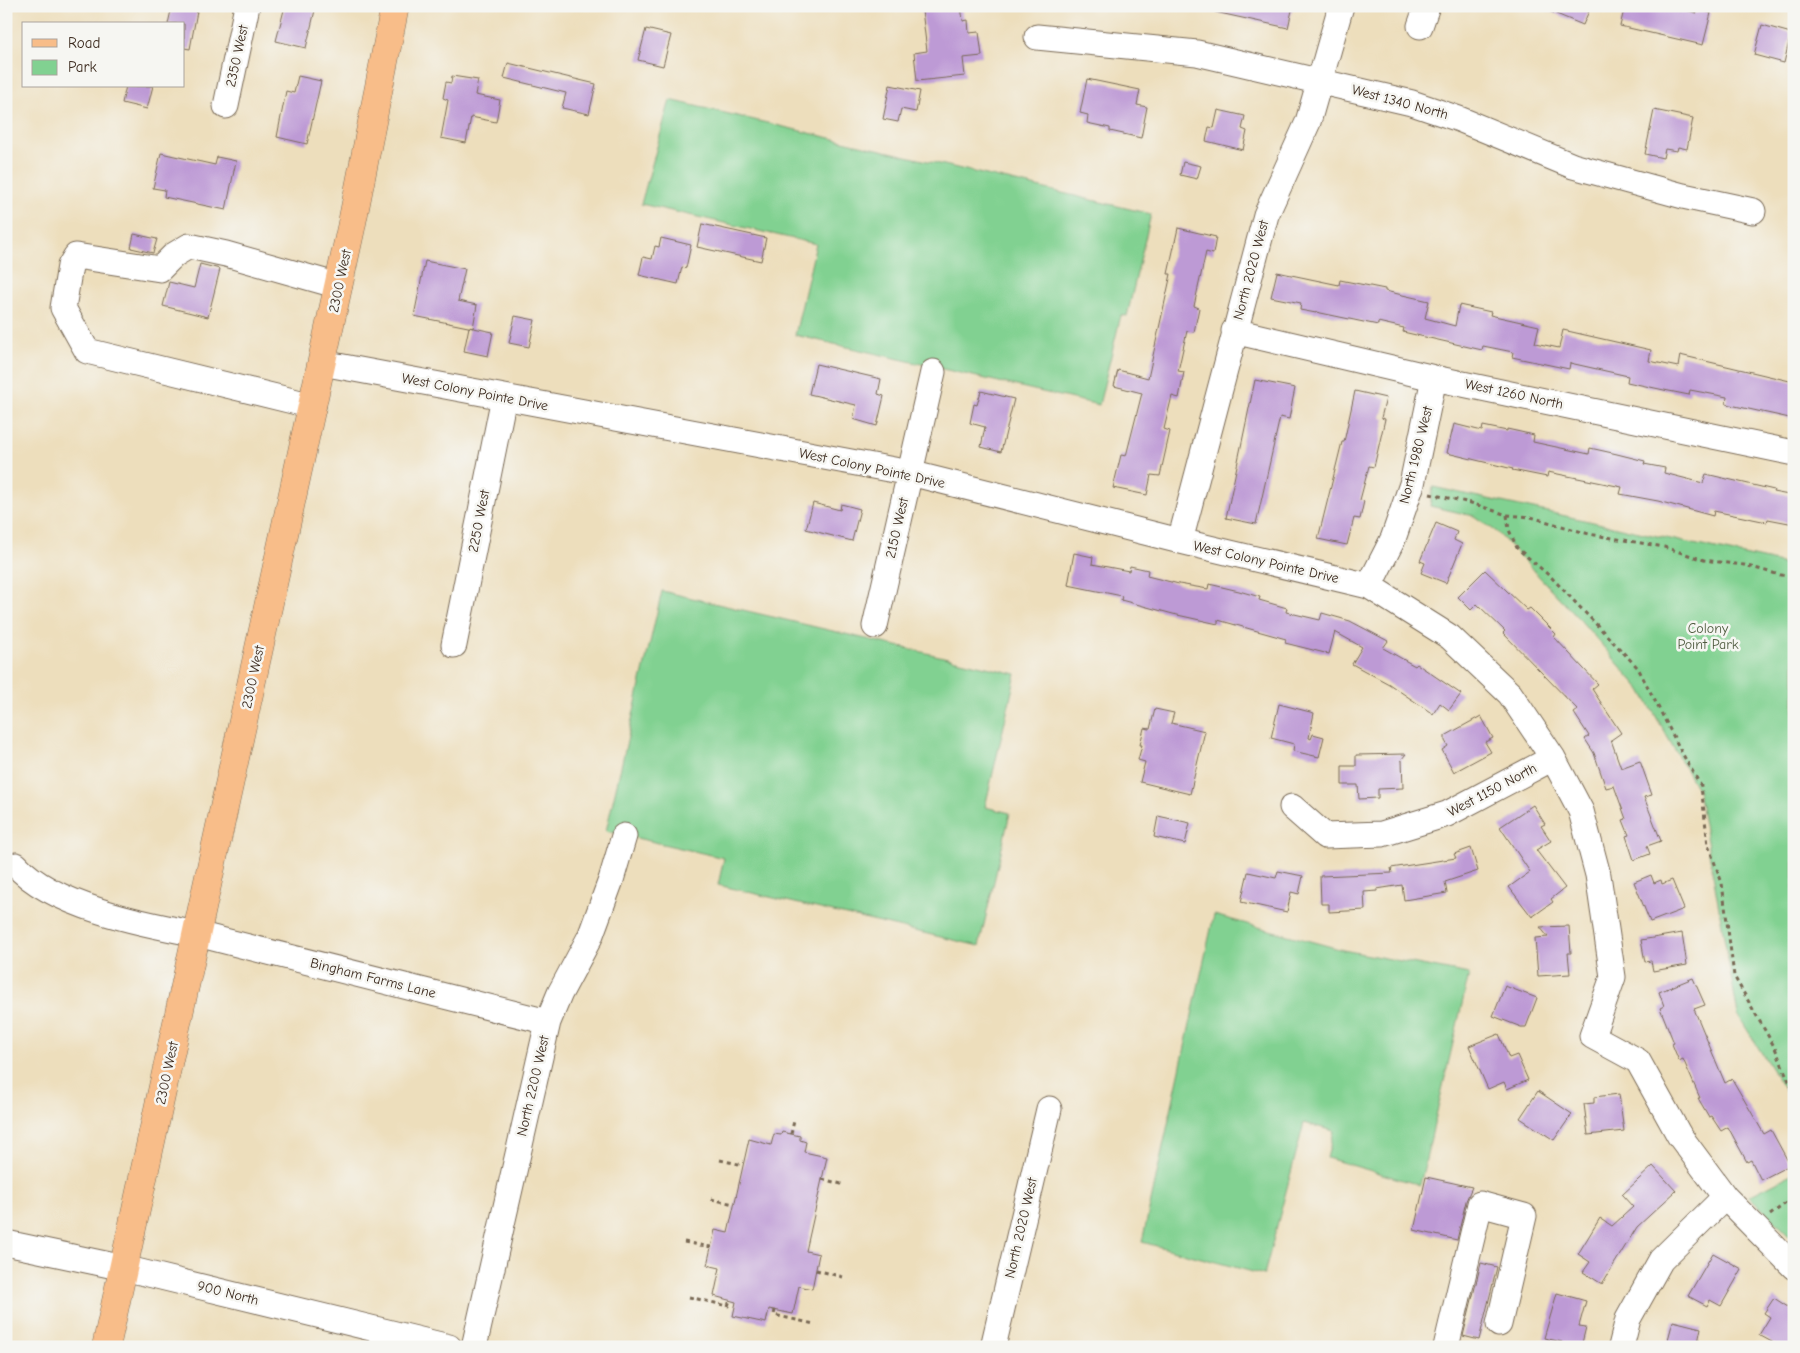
<svg xmlns="http://www.w3.org/2000/svg" width="1800" height="1353" font-family="'Comic Neue',sans-serif">
  <style>
    .green { fill: #81d191; stroke: #5e7e58 }
    .building { fill: #bd9ad5 }
    .lines { fill: none; stroke-linecap: round; stroke-linejoin: round }
    .minor-casing { stroke: #796955; stroke-width: 27 }
    .major-casing { stroke: #796955; stroke-width: 29 }
    .path { stroke: #796955; stroke-width: 3; stroke-dasharray: 4 4; stroke-linecap: butt }
    .minor { stroke: #fff; stroke-width: 25 }
    .major { stroke: #f8bd89; stroke-width: 28 }
    .labels { text-anchor: middle; dominant-baseline: central; stroke-width: 5; stroke-linejoin: round; paint-order: stroke }
    .street-label { font-size: 14px; fill: #3b2a1e; stroke: #f6f6f2 }
    .park-label { font-size: 14px; fill: #505c40; stroke: #f6f6f2 }
  </style>
  <rect width="100%" height="100%" fill="#f6f6f2"/>
  <filter id="ink" filterUnits="userSpaceOnUse"><feTurbulence type="fractalNoise" baseFrequency=".02" numOctaves="2"/><feDisplacementMap in="SourceGraphic" scale="10" xChannelSelector="R" yChannelSelector="G"/><feConvolveMatrix kernelMatrix="1 2 1 2 8 2 1 2 1" color-interpolation-filters="sRGB"/></filter>
  <filter id="wash" filterUnits="userSpaceOnUse"><feTurbulence type="fractalNoise" baseFrequency=".0096" numOctaves="4" result="noise"/><feDisplacementMap in="SourceGraphic" scale="20" xChannelSelector="R" yChannelSelector="G"/><feGaussianBlur stdDeviation="1.12" result="paint"/><feColorMatrix in="noise" values="0 0 0 0 0 0 0 0 0 0 0 0 0 0 0 0 0 1.4 0 .05"/><feComposite in="paint" operator="in"/></filter>
  <g filter="url(#wash)">
    <rect width="100%" height="100%" fill="#eddebc"/>
    <path class="green" d="M670,100L1151,214L1127,316L1121,315L1099,405L795,335L816,244L641,204Z
      M1433,487L1794,566V1105L1738,1015L1698,791L1641,690L1581,621L1497,532L1474,516L1430,506Z
      M662,591L1016,674L985,807L1010,813L979,946L718,885L724,858L606,831Z
      M1214,915L1343,950L1469,974L1420,1185L1327,1158L1334,1131L1304,1123L1264,1275L1142,1242Z
      M1794,1173V1240L1749,1196Z"/>
    <g id="blocks">
      <path class="building" d="M172,6H198L190,49L184,48V24H168Z
        M285,6H316L306,48L276,41Z
        M961,6L963,21L968,20L969,33L979,32L982,56L963,58L965,76L917,81L914,53L927,51L922,10Z
        M1216,6H1293L1288,28L1215,12Z
        M1537,6H1591L1583,25Z
        M1625,6H1671L1697,13L1698,9L1711,13L1703,45L1620,26Z
        M1762,25L1791,33L1784,63L1754,55Z
        M646,29L671,35L663,66L638,60Z
        M508,63L596,84L589,114L562,108L566,93L504,78Z
        M298,76L321,81L307,144L277,137L286,91L294,93Z
        M452,76L478,80L475,95L500,100L496,122L471,117L466,143L441,138L448,100L443,98L446,82L451,83Z
        M1087,79L1140,90L1137,105L1147,107L1141,138L1110,131V128L1087,123L1088,115L1080,113Z
        M890,85L920,91L916,112L901,109L898,122L883,119Z
        M126,86H153L147,109L122,103Z
        M1218,110L1245,116L1242,129L1247,131L1243,150L1206,141L1209,127L1214,128Z
        M1654,110L1693,118L1687,149L1678,147L1677,151L1665,149L1663,158L1645,154Z
        M161,153L215,165L217,157L236,161L226,210L164,197L165,190L153,188Z
        M1183,162L1201,166L1197,179L1180,175Z
        M702,224L766,238L761,261L697,247Z
        M1178,228L1216,237L1213,254L1206,252L1194,306L1199,308L1194,332L1187,331L1178,371L1184,372L1179,398L1172,396L1164,429L1170,431L1160,476L1151,475L1147,495L1113,488L1121,455L1126,456L1142,393L1114,386L1118,370L1148,378L1171,274H1168Z
        M134,234L157,239L153,253L131,248Z
        M661,238L691,245L686,268L682,267L678,284L639,275L643,257L652,259L655,246L659,247Z
        M425,261L465,269L458,301L477,305L473,328L414,316Z
        M200,264L220,269L208,317L163,306L169,282L194,288Z
        M1277,272L1339,285L1340,280L1385,289V291L1429,301L1425,318L1455,326L1459,305L1491,312L1490,315L1539,326L1535,343L1559,348L1563,330L1651,350L1649,361L1678,367L1680,355L1794,382V419L1726,404L1727,397L1690,390L1689,395L1664,390L1627,382L1628,376L1570,363L1569,369L1512,357L1513,352L1483,346L1482,350L1403,332L1404,328L1378,322V325L1316,312V313L1300,310L1301,303L1271,297Z
        M515,316L535,320L529,347L509,343Z
        M469,327L493,332L488,356L464,351Z
        M816,364L881,379L878,394L884,396L877,426L853,419L856,405L809,394Z
        M1255,380L1295,388L1289,419L1280,417L1256,524L1226,518Z
        M981,391L1014,399L1001,452L981,447L985,427L970,423L974,404L977,405Z
        M1355,391L1386,398L1381,418L1385,419L1374,467L1369,466L1360,500L1364,501L1360,519L1354,518L1347,545L1318,539L1342,442H1344Z
        M1454,424L1482,431L1483,426L1507,431V429L1534,435L1533,442L1589,454L1590,448L1617,454L1645,461L1644,464L1665,468L1664,473L1703,483L1706,474L1774,490L1773,492L1794,496V524L1768,519L1767,522L1714,511L1713,516L1658,501L1620,494L1622,487L1548,472L1547,477L1512,470L1513,469L1447,453Z
        M813,503L840,510L841,504L860,509L852,541L806,529Z
        M1436,523L1457,532L1454,540L1462,544L1446,583L1421,573L1425,563L1420,561Z
        M1074,553L1093,557L1092,564L1129,571L1130,566L1148,570L1147,576L1179,584L1208,589L1209,584L1239,591L1260,597L1259,600L1287,608L1286,612L1320,620L1322,613L1350,621L1388,641L1383,648L1415,666L1417,664L1461,694L1449,710L1440,703L1433,714L1389,684L1352,664L1362,647L1335,632L1329,654L1285,643L1286,639L1218,620V624L1173,614L1121,600L1122,596L1068,585Z
        M1485,570L1527,610L1530,608L1556,634L1554,637L1598,684L1592,689L1621,733L1611,740L1621,768L1640,761L1652,795L1644,797L1661,841L1647,846L1650,854L1634,860L1626,836L1629,835L1623,820L1626,819L1614,786L1606,788L1594,753L1585,739L1589,736L1574,713L1578,710L1503,633L1505,631L1477,604L1471,610L1458,597Z
        M1279,704L1314,713L1309,738L1311,739L1313,734L1324,737L1319,757L1293,751L1294,744L1271,738Z
        M1155,709L1174,713L1171,723L1205,731L1190,794L1140,782L1145,762L1138,760L1142,745H1140L1144,728L1150,729Z
        M1481,716L1493,738L1485,742L1491,752L1454,772L1442,750L1448,746L1445,741V736Z
        M1406,754L1401,760H1402L1403,788L1378,789V798L1359,799L1358,785H1342V766H1356V755Z
        M1533,805L1545,824L1541,826L1551,841L1536,850L1565,888L1551,899L1553,902L1532,917L1509,887L1530,872L1500,827Z
        M1158,816L1190,823L1185,844L1154,837Z
        M1471,848L1478,871L1445,882L1447,893L1404,900L1402,885L1377,889V891L1364,892L1365,910L1329,912V904H1321L1320,876L1392,873L1391,868L1456,858L1454,854Z
        M1278,871L1303,876L1299,894L1291,892L1287,912L1241,902L1248,872L1276,878Z
        M1651,875L1654,883L1661,880L1662,884L1672,880L1684,909L1650,922L1634,882Z
        M1569,926L1571,953H1568L1570,974L1538,976L1535,938L1548,937L1540,927Z
        M1682,933L1687,965L1653,971L1651,961L1645,962L1641,940Z
        M1693,978L1705,1005L1694,1009L1725,1083L1732,1079L1764,1134L1771,1130L1790,1165L1761,1180L1751,1160L1747,1162L1728,1127L1721,1131L1711,1116L1709,1117L1698,1098H1700L1683,1059L1679,1061L1672,1044L1674,1043L1660,1008L1664,1006L1659,992Z
        M1505,986L1537,998L1526,1027H1521L1493,1016Z
        M1499,1034L1509,1058L1517,1055L1528,1080L1507,1089L1504,1082L1488,1089L1469,1046Z
        M1538,1091L1572,1114L1554,1140L1520,1118Z
        M1619,1094L1624,1131L1588,1135L1584,1104L1594,1103V1097Z
        M782,1132L800,1136V1140L806,1142L804,1152L827,1157L806,1251L819,1254L812,1289L799,1286L793,1314L769,1309L766,1323L733,1316L736,1302L714,1296L720,1268L707,1265L715,1230L728,1233L749,1139L771,1145L774,1134L781,1135Z
        M1653,1166L1676,1191L1637,1227L1602,1284L1583,1272L1590,1262L1578,1254L1600,1218L1612,1226L1633,1207L1622,1195Z
        M1426,1177L1472,1187L1466,1201L1457,1240L1414,1230Z
        M1713,1253L1742,1269L1721,1306L1710,1300L1707,1306L1688,1296Z
        M1481,1263L1497,1267L1479,1340L1463,1336Z
        M1557,1293L1586,1301L1579,1326L1586,1327L1581,1347H1561L1562,1342L1544,1338Z
        M1774,1298L1794,1311V1342L1790,1347H1781L1759,1335L1770,1317L1764,1313Z
        M1673,1321L1701,1328L1697,1347H1666Z"/>
    </g>
  </g>
  <g filter="url(#ink)">
    <use href="#blocks" fill-opacity="0" stroke="#796955" stroke-width="1"/>
    <g class="lines">
      <g class="minor-casing">
        <path id="minor" d="M1420,26L1427,6
          M1037,37L1197,53L1412,103L1459,119L1573,166L1683,196L1753,211
          M226,106L247,6
          M1234,331L1434,378L1794,453
          M322,363L910,473L1180,541L1369,586L1450,637L1510,694L1553,758L1581,811L1598,875L1613,977L1592,1036L1638,1061L1679,1135L1725,1197L1794,1267
          M313,406L87,351L63,308L70,266L76,256L160,269L174,255L189,246L226,254L339,286
          M1180,541L1266,215L1308,122L1341,6
          M1369,586L1393,539L1412,484L1434,378
          M875,626L933,372
          M454,645L504,397
          M1292,807L1325,836L1382,834L1447,814L1553,758
          M16,865C52,906 144,924 197,934L548,1022
          M6,1243L124,1268L449,1347
          M474,1347L548,1022L560,993L590,937L611,880L624,836
          M993,1347L1049,1109
          M1446,1347L1480,1204L1524,1216L1499,1324
          M1621,1347L1628,1319L1661,1260L1725,1197"/>
      </g>
      <g class="major-casing">
        <path id="major" d="M106,1347L351,228L395,6"/>
      </g>
      <path class="path" d="M1430,494L1471,503L1507,515L1531,517L1589,534L1664,547L1704,560L1744,565L1780,575L1794,576
        M1507,515L1509,530L1517,548L1552,578L1638,668L1682,753L1701,786L1708,845L1722,883L1734,976L1775,1048L1794,1093
        M791,1134L794,1121
        M720,1160L743,1165
        M822,1179L845,1185
        M711,1199L734,1204
        M1770,1215L1794,1197
        M684,1242L711,1247
        M816,1270L843,1277
        M689,1297L728,1306L730,1300
        M775,1310L774,1315L814,1324"/>
      <use href="#minor" class="minor"/>
      <use href="#major" class="major"/>
    </g>
  </g>
  <g class="labels">
    <g class="street-label">
      <text transform="translate(237 56) rotate(-78)">2350 West</text>
      <text transform="translate(1400 102) rotate(15)">West 1340 North</text>
      <text transform="translate(1251 270) rotate(-75)">North 2020 West</text>
      <text transform="translate(340 281) rotate(-78)">2300 West</text>
      <text transform="translate(475 392) rotate(11)">West Colony Pointe Drive</text>
      <text transform="translate(1514 394) rotate(12)">West 1260 North</text>
      <text transform="translate(1416 455) rotate(-76)">North 1980 West</text>
      <text transform="translate(872 468) rotate(12)">West Colony Pointe Drive</text>
      <text transform="translate(479 521) rotate(-79)">2250 West</text>
      <text transform="translate(897 528) rotate(-77)">2150 West</text>
      <text transform="translate(1266 562) rotate(13)">West Colony Pointe Drive</text>
      <text transform="translate(253 677) rotate(-78)">2300 West</text>
      <text transform="translate(1492 790) rotate(-28)">West 1150 North</text>
      <text transform="translate(373 978) rotate(14)">Bingham Farms Lane</text>
      <text transform="translate(167 1073) rotate(-78)">2300 West</text>
      <text transform="translate(533 1086) rotate(-77)">North 2200 West</text>
      <text transform="translate(1021 1228) rotate(-77)">North 2020 West</text>
      <text transform="translate(228 1293) rotate(14)">900 North</text>
    </g>
    <g class="park-label">
      <text x="1708" y="628">Colony<tspan x="1708" dy="16">Point Park</tspan></text>
    </g>
  </g>
  <rect width="1800" height="1353" fill="none" stroke="#f6f6f2" stroke-width="25"/>
  <rect x="22" y="22" width="162" height="65" fill="#f6f6f2" stroke="#aba49d"/>
  <rect x="32" y="39" width="25" height="8" fill="#f8bd89" stroke="#aba49d"/>
  <text x="68" y="48" font-size="15" fill="#3b2a1e">Road</text>
  <rect x="32" y="60" width="25" height="15" fill="#81d191" stroke="#aba49d"/>
  <text x="68" y="72" font-size="15" fill="#3b2a1e">Park</text>
</svg>
